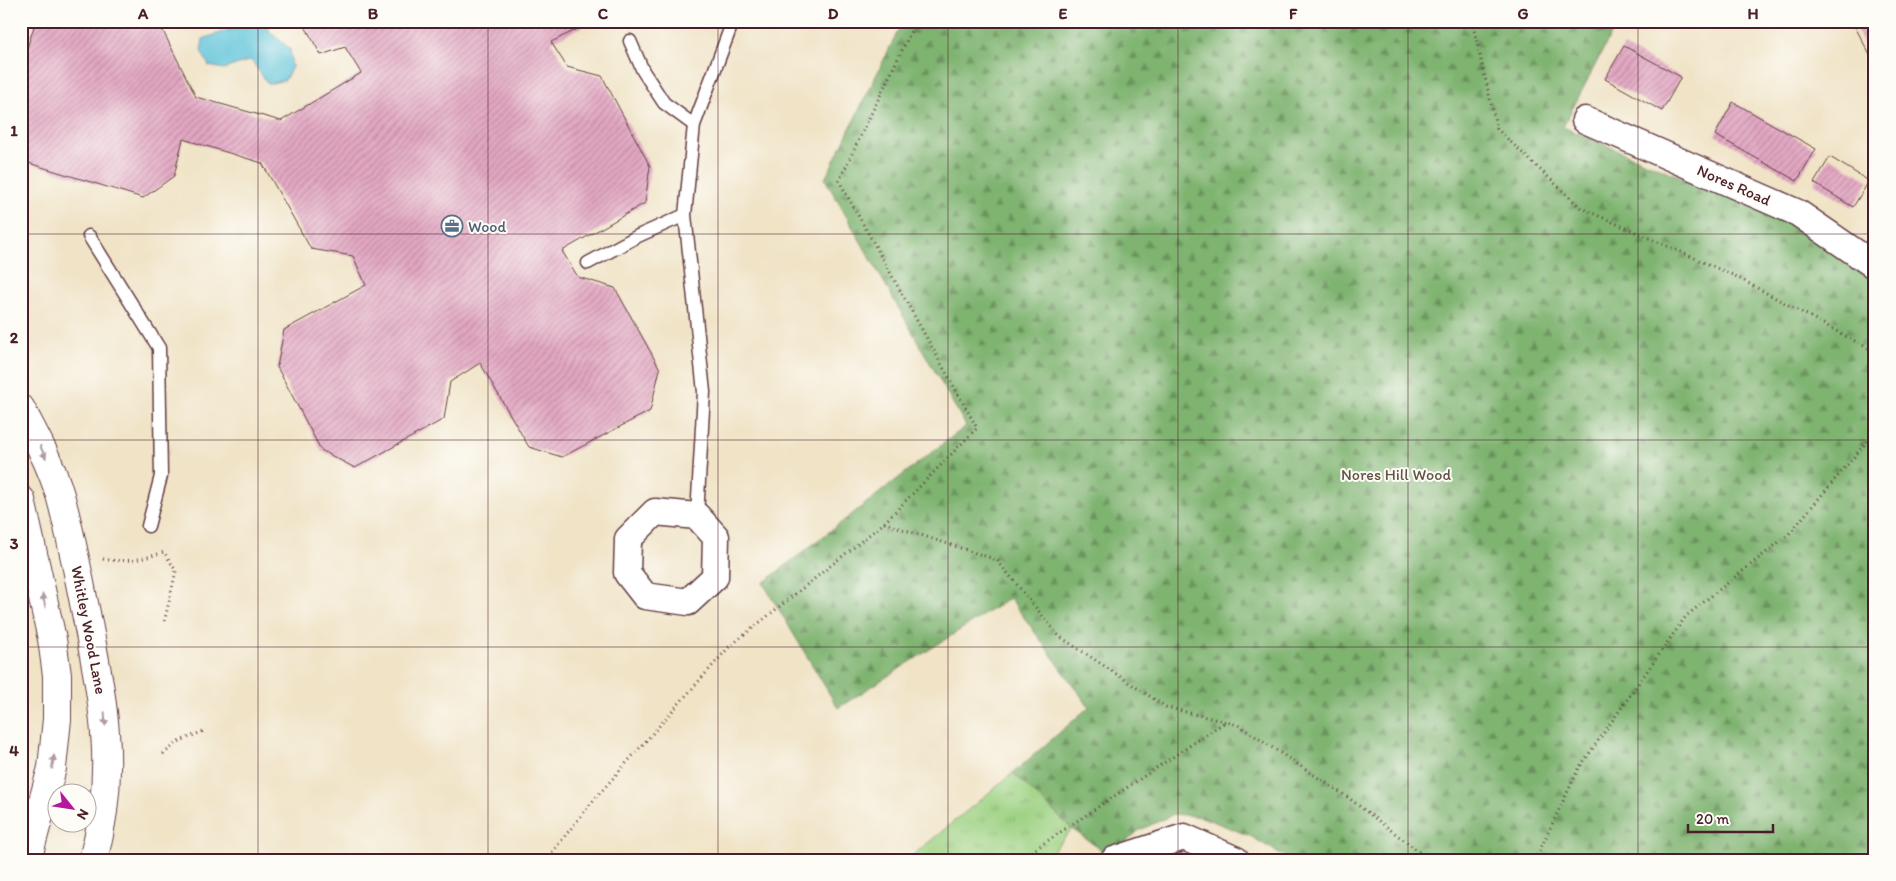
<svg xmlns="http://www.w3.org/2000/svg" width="1896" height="881" font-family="Itim,sans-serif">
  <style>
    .forest { fill: url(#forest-firs); stroke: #64694e }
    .park { fill: url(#park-tufts); stroke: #747856 }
    .water { fill: #5cc3d9; stroke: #537182 }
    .building { fill: url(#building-hatch) }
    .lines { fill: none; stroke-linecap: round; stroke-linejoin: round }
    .service-casing { stroke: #633c42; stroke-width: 15 }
    .minor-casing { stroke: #633c42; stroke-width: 29 }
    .secondary-casing { stroke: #633c42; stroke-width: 30 }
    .path { stroke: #633c42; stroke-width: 3; stroke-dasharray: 1 4; stroke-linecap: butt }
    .service { stroke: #fff; stroke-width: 12 }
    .minor { stroke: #fff; stroke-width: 26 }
    .secondary { stroke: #fff; stroke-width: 28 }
    .oneway { fill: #ae9aa0 }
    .grid { fill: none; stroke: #4a1f2b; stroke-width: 1; stroke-opacity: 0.55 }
    .labels { text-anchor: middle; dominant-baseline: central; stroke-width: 4; stroke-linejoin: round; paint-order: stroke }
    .street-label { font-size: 16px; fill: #4a1f2b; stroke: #fdfcf7 }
    .service-label { font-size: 16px; fill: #4e5e75; stroke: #fdfcf7; text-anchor: start }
    .park-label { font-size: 16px; fill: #635445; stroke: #fdfcf7 }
    .neatline { fill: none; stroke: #4a1f2b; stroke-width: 2 }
    .grid-label { font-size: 16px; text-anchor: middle; font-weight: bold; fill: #4a1f2b }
  </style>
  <defs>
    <pattern id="forest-firs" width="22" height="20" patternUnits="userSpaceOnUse" patternTransform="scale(1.25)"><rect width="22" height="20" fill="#7eb370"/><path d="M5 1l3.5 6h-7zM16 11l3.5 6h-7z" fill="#69915c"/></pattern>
    <pattern id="park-tufts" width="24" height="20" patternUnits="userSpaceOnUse" patternTransform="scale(1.25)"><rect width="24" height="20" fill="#9dd182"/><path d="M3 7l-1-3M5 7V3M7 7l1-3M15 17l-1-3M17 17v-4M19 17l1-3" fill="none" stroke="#89b370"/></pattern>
    <pattern id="building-hatch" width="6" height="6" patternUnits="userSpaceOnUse" patternTransform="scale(1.25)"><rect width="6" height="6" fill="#e3a8c3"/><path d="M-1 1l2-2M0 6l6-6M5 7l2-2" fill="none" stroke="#ba889f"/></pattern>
  </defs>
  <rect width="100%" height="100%" fill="#fdfcf7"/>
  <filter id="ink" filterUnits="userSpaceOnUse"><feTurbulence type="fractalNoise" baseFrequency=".02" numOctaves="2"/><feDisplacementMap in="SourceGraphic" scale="10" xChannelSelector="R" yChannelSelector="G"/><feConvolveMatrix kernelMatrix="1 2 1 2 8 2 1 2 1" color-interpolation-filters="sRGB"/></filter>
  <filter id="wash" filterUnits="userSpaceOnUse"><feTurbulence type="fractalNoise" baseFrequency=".0096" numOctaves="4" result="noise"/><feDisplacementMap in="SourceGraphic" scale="20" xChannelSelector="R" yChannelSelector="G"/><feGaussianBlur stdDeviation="1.12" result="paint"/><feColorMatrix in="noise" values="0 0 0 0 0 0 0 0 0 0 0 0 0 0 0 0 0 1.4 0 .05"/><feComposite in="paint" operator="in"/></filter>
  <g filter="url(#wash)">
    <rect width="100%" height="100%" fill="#f0e3c6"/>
    <path class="forest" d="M903,21H1618L1563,127L1794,225L1875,280V860H1291L1250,836L1202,817L1174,814L1138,831L1123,845L1103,851L1072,829L1013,773L1089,707L1010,598L838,708L763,583L966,426L825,179Z"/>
    <path class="park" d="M1013,773L1072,829L1045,860H907Z"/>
    <path class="water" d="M235,21H269V31L290,49L292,67L285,80L268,84L251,60L224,69L209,66L201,51L203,39L230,29Z"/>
    <g id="blocks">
      <path class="building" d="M36,21H158L196,97L281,121L361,73L345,47L321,55L302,21H594L551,42L567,67L602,76L650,166L645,203L562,251L578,277L615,288L660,369L650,411L562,457L529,447L480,363L450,382L444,419L355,468L321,450L277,367L284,330L366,285L353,256L311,249L262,163L183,139L174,176L143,198L22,161L21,66Z
        M1852,21H1875V60L1873,61Z
        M1624,46L1681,77L1662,111L1605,79Z
        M1733,102L1816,149L1797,181L1715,135Z
        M1830,157L1869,181L1853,207L1814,183Z
        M1176,849L1189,860H1167Z"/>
    </g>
  </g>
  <g filter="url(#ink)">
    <use href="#blocks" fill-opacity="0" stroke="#633c42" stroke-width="1"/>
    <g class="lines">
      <g class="service-casing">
        <path id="service" d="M630,41L643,71L664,103L694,125
          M89,236L159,348L161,476L148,526
          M588,263L638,236L685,215
          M697,516L704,392L685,215L694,125L733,21"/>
      </g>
      <g class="minor-casing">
        <path id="minor" d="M1585,120L1798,213L1875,266
          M655,512L697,516L716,537L715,577L688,602L645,596L627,573L628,539Z
          M1114,860L1184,837L1236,860"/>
      </g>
      <g class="secondary-casing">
        <path id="secondary" d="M21,409C36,437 51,465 60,495C71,534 78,574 86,613C103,702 118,770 93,860
          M21,500L52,639L57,675V719L52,768L27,860"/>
      </g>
      <path class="path" d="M1472,21L1497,129L1581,208L1735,276L1875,352
        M884,523L997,560L1059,636L1166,707L1238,725L1346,796L1430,860
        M103,559C125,563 144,559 164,552L176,571L164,623
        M163,754L180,741L206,730
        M546,860L592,802L729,647L884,523L977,428L839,181L916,21
        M1019,860L1225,722
        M1535,860L1579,768L1686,616L1788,535L1875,432"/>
      <use href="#service" class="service"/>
      <use href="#minor" class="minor"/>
      <use href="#secondary" class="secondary"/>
    </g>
    <defs><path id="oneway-solid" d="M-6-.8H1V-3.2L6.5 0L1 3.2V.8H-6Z" transform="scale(1.25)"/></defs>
    <g class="oneway">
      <use href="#oneway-solid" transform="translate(43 452) rotate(65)"/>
      <use href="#oneway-solid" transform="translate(44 601) rotate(-103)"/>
      <use href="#oneway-solid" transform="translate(105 719) rotate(87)"/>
      <use href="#oneway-solid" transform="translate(53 762) rotate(-81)"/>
    </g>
  </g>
  <path class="grid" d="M258,21V860M488,21V860M718,21V860M948,21V860M1178,21V860M1408,21V860M1638,21V860M21,234H1875M21,440H1875M21,647H1875"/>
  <defs>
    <g id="office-ring" transform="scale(1.125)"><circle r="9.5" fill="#fdfcf7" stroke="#5c6f8a" stroke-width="1.5"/><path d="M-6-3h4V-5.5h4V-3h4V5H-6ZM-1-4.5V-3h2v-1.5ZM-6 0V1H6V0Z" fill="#5c6f8a"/></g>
  </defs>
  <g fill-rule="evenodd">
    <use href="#office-ring" x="452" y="226"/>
  </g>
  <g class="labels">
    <g class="street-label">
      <text transform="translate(1734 185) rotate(24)">Nores Road</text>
      <text transform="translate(89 630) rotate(79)">Whitley Wood Lane</text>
    </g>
    <g class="service-label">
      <text x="468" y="226">Wood</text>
    </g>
    <g class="park-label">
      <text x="1396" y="474">Nores Hill Wood</text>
    </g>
  </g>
  <rect width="1896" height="881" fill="none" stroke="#fdfcf7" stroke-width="55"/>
  <g transform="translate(72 808) rotate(120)"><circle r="24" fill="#fdfcf7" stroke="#b5a4a5"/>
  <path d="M0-4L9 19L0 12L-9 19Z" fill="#b5179e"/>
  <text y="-8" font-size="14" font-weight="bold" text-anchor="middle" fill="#4a1f2b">N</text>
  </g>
  <path d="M1688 824v8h85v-8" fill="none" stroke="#4a1f2b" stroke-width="2.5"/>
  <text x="1696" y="824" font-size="15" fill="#4a1f2b" stroke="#fdfcf7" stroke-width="4" paint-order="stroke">20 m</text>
  <rect x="28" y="28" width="1840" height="826" class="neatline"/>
  <g class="grid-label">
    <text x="143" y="19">A</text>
    <text x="373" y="19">B</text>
    <text x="603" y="19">C</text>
    <text x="833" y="19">D</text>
    <text x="1063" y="19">E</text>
    <text x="1293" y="19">F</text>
    <text x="1523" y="19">G</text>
    <text x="1753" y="19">H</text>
    <text x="14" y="136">1</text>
    <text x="14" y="343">2</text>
    <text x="14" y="549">3</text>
    <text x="14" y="756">4</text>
  </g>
</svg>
